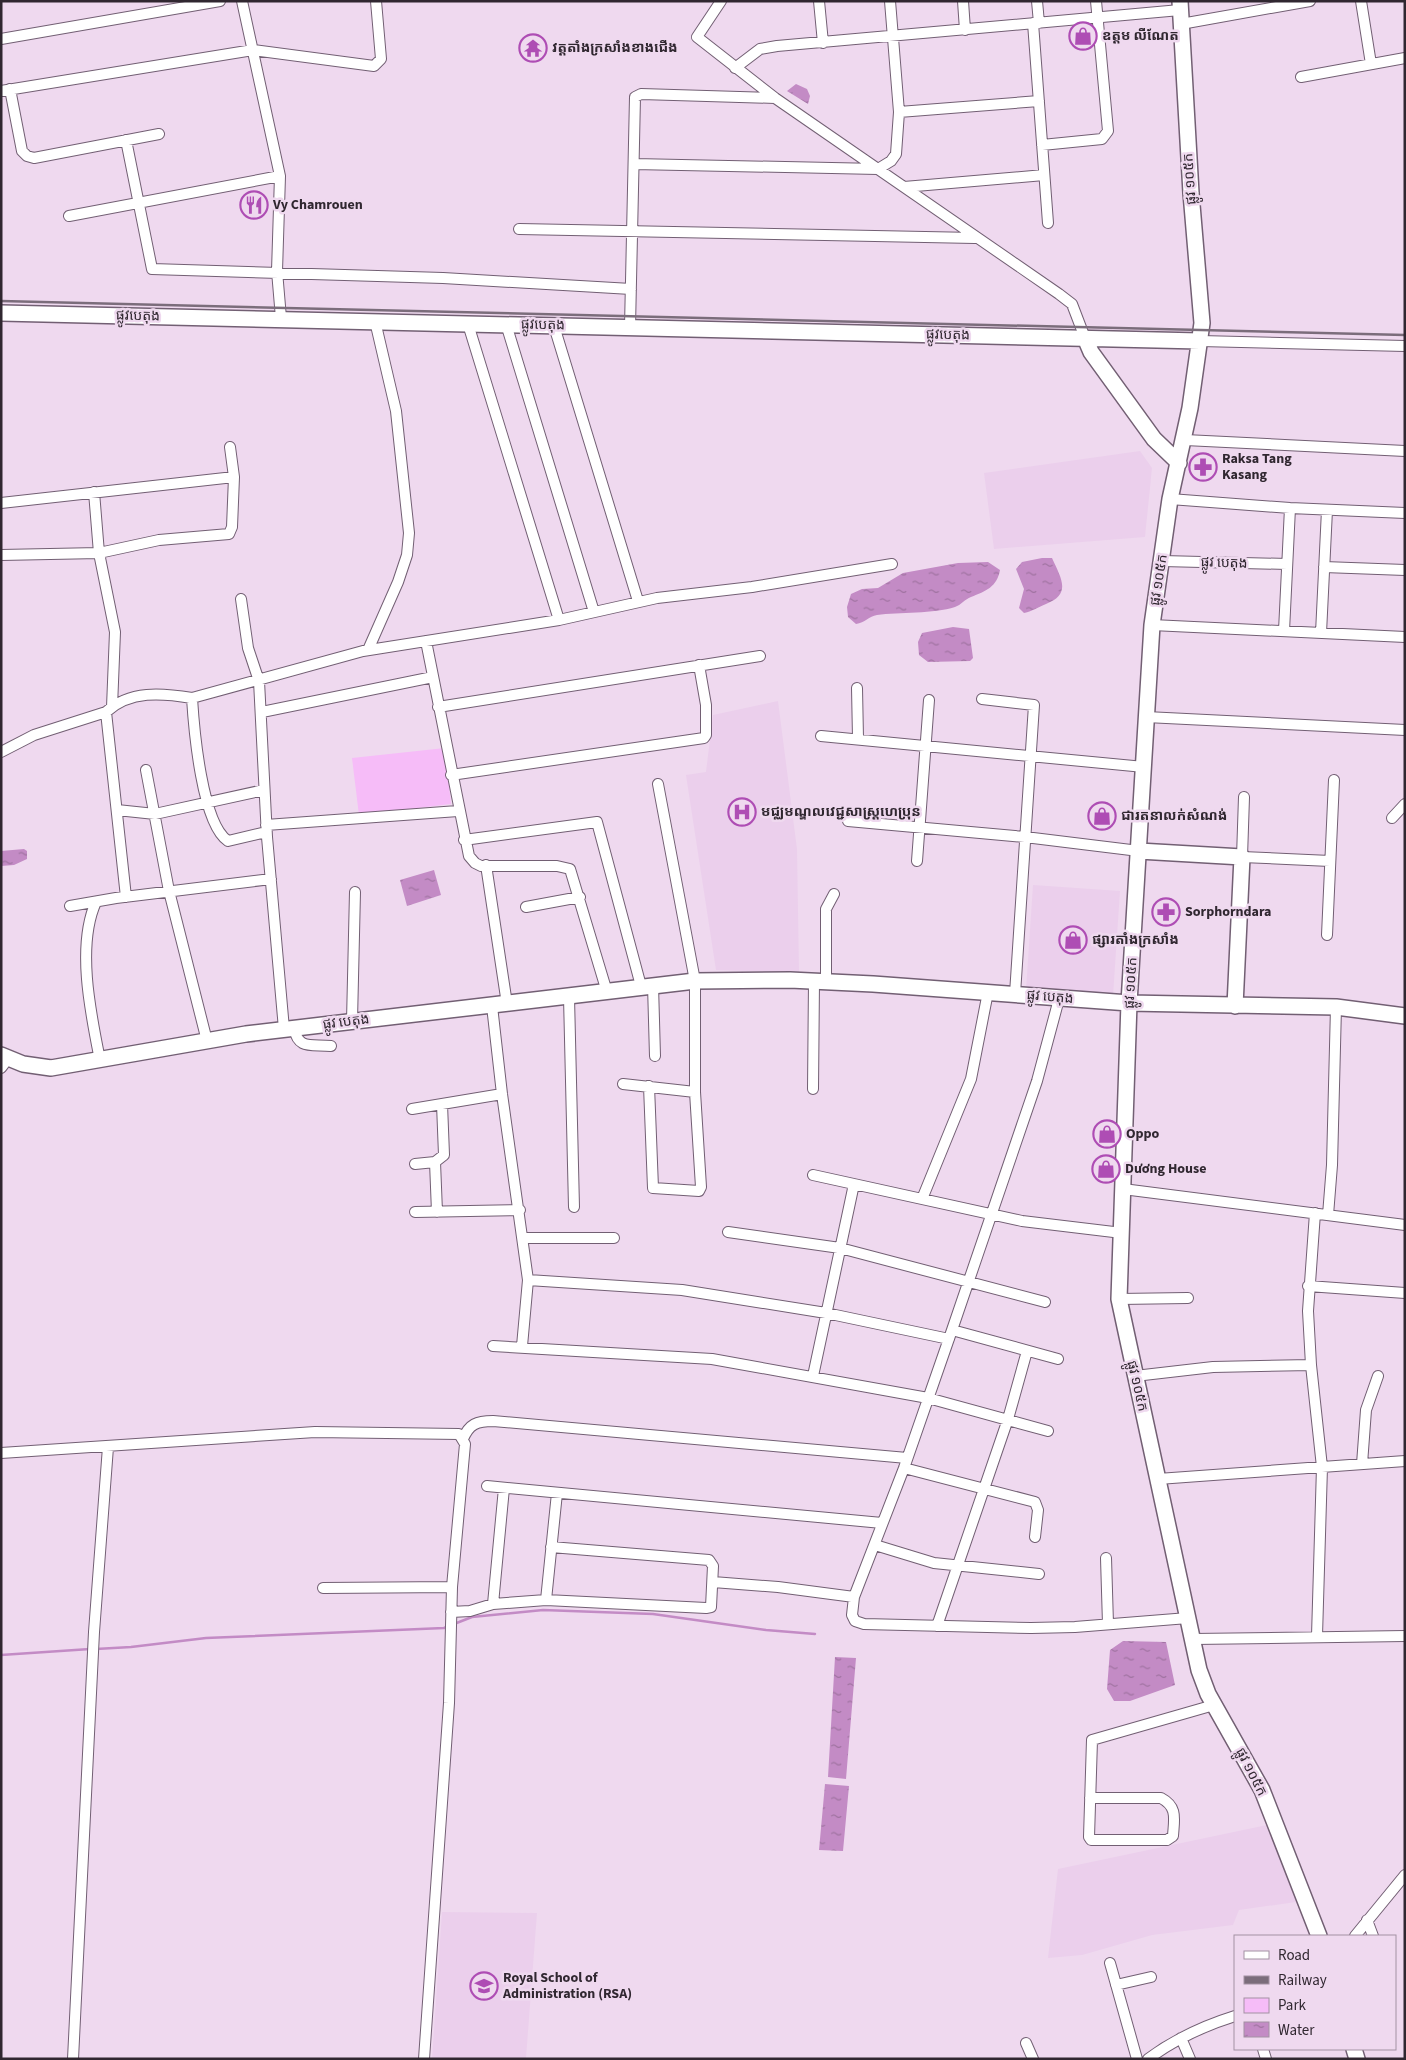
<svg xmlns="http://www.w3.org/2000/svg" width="1406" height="2060" font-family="'Source Sans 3','Noto Sans Khmer',sans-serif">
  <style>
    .built { fill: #ebcfec }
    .green { fill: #f6bcf8 }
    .water { fill: url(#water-ripples) }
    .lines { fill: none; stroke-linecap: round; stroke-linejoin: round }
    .stream { stroke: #c38bc5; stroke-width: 2.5 }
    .street-casing { stroke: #725f73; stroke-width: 12 }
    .secondary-casing { stroke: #725f73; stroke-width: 18 }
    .street { stroke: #fff; stroke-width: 10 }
    .secondary { stroke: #fff; stroke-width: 15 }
    .rail { stroke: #7b6d7b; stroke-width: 2.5 }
    .labels { text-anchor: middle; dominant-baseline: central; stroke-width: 5; stroke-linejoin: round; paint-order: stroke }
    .poi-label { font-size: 14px; font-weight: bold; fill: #302730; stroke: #efd9ef; text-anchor: start }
    .street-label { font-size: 14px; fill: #302730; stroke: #efd9ef }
  </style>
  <defs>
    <pattern id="water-ripples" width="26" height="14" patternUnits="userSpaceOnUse" patternTransform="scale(1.25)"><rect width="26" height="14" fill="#c38bc5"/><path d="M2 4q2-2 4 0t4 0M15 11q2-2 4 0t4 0" fill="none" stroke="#9f72a0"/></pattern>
  </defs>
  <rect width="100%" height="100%" fill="#efd9ef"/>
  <path class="built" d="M1140,451L1152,468L1145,537L994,549L984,473Z
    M778,701L797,849L799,972L716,970L686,775L706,772L713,715Z
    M1033,885L1120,891L1113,996L1026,990Z
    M1267,1825L1296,1902L1239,1910L1233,1925L1152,1935L1082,1955L1048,1958L1058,1869Z
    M442,1912L537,1913L526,2058L432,2059Z"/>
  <path class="green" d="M445,748L451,804L359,815L352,758Z"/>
  <path class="water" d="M796,84L807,89L810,96L808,104L787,91Z
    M1042,558H1052C1061,578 1072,594 1046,604C1038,607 1033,611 1024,613L1019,608L1024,589L1016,569L1022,562Z
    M988,562L1000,570C997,587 986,591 971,597C965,599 961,605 955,607C934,614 899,612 877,615C869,616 865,623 856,624L848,617L847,607L851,594L862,589L878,588L903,573L958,563Z
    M953,627L969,629L973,658L970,661L928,662L919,655L918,642L922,633Z
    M24,849L27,851V859L14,865L1,866V851Z
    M434,870L441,895L407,906L400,880Z
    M1123,1641L1166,1642L1175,1685L1130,1701H1114L1107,1689L1110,1650Z
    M835,1657L856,1658L846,1779L828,1777Z
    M825,1784L849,1786L843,1851L819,1850Z"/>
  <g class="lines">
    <path class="stream" d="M454,1624L472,1617L543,1610L653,1614L766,1630L815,1634
      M96,1649L131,1647L206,1638L444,1628L449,1626
      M1,1655L90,1649"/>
    <g class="street-casing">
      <path id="street" d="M242,1L280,176L277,271L281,318
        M721,1L697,37L775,98L1059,294L1072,304L1085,338
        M819,1L823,43
        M963,1L965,30
        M1037,1L1039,23
        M1361,1L1371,64
        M1033,23L1048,223
        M1181,24L1310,1
        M1,39L220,1
        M735,68L760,49L777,46L1180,10
        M1301,77L1405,58
        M10,89L22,151L27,156L34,158L159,134
        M1,91L253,50L374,66L381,59L376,1
        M899,112L1039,101
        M126,140L152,269L443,278L631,289
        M1042,145L1102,139L1108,131L1096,1
        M634,164L878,169L891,161L896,154L899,112L890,1
        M904,187L1044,175
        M69,216L280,176
        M519,229L975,238
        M468,324L559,620
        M506,324L594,612
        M554,326L638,601
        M630,327L635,97L641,94L775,98
        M1200,341L1405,346
        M1185,440L1405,451
        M94,492L99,553L115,632L112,707
        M1170,499L1290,508L1405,513
        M1,503L234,477
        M1,555L99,553L159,540L229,534L232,527L234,477L230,447
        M1162,561L1287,564
        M1324,567L1405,570
        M241,599L248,648L259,681L267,837L284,1029
        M1152,625L1405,637
        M1284,631L1290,508
        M1321,633L1327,510
        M426,641L469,856L475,863L481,866H557L570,869L607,992
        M368,650L398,582L407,555L409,533L396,411L375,321
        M857,688L858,738
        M192,698C194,730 202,824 228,841L266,832
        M982,699L1034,705L1015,994
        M438,707L760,656
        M106,712L126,897
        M262,712L433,677
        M1146,717L1405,730
        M821,736L1144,767
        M1,752L34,735L106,712C130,690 162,693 192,698L363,651L559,620L657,598L752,587L892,564
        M146,770L169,891L207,1041
        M451,775L704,738L706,735V705L699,665
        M1244,797L1242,857L1330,861
        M117,810L155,814L264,790
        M1392,818L1405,804
        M848,821L1025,837L1139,851
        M266,825L458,811
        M464,840L597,822L641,986
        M917,861L929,700
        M486,865L507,1004
        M96,902C76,946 91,1015 100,1060
        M70,906L116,898L271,879
        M526,907L580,897
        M1327,935L1334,780
        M826,982V909L834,894
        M653,985L655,1056
        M569,997L574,1207
        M1059,999L1037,1081L952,1330L904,1468L854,1597L852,1615L855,1621L864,1624L1031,1628L1075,1627L1188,1618
        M492,1006L502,1094L528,1280L522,1346
        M352,1021L355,892
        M294,1028C298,1050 311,1044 331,1046
        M1,1068L8,1059
        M623,1084L695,1092
        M649,1086L653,1188L699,1191L701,1187L695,1092V981L658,784
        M813,1089L814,981
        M412,1109L502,1094
        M435,1162L437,1212
        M415,1164L435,1162L444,1155L442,1104
        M813,1175L1022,1221L1122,1233
        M1123,1189L1405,1225
        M922,1199L971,1079L988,992
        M415,1212L520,1210
        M1315,1213L1308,1311L1311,1365L1322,1467L1317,1636
        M1328,1215L1332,1165L1336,1007
        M728,1232L840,1248L1045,1302
        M523,1238H614
        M528,1280L682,1290L826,1313L949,1339
        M1308,1286L1405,1293
        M1119,1299L1188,1298
        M952,1330L1058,1359
        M493,1346L712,1359L928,1398L1048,1431
        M813,1376L854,1184
        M1135,1376L1213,1367L1311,1365
        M463,1439C469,1424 477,1421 493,1421L907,1458
        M1,1453L315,1432L459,1434L465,1444L452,1587L449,1703L424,2059
        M1362,1464L1366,1410L1378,1376
        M904,1468L1035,1502L1038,1510L1035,1537
        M1158,1479L1405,1461
        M487,1486L882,1523
        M875,1545L934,1563L1039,1574
        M1106,1558L1108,1624
        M713,1582L778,1587L854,1597
        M323,1588L452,1587
        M546,1600L557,1493
        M493,1604L504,1488
        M451,1612L470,1611L493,1604L546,1600L706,1608L711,1607L713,1566L709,1560L551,1547
        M937,1626L1008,1419L1027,1351
        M1193,1639L1405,1636
        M1090,1798H1161C1178,1807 1174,1819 1173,1836L1167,1840H1091L1089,1837L1092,1740L1214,1705
        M1367,1920L1373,1936
        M1355,1936L1405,1875
        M1110,1963L1137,2059
        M1116,1985L1151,1977
        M1181,2038L1190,2059
        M1026,2043L1033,2059
        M1263,2049L1266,2059
        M73,2059L94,1632L108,1447
        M1148,2059C1175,2039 1203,2026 1235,2016"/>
    </g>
    <g class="secondary-casing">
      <path id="secondary" d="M1180,1L1191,193L1202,323L1190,408L1170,499L1152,625L1129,1003L1119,1299L1199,1670L1208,1694L1262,1790L1319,1936
        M1,313L1200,341
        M1085,338L1091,352L1154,439L1179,463
        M1139,851L1242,857L1235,1006
        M1,1055L23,1064L51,1068L246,1034L695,981L790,980L873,984L1129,1003L1336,1007L1405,1016
        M1354,2049L1357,2059"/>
    </g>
    <use href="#street" class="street"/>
    <use href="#secondary" class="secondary"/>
    <path class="rail" d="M1,301L1405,335"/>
  </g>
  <defs>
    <g id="shop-ring" transform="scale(1.4375)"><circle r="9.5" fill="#efd9ef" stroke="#ae4db4" stroke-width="1.5"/><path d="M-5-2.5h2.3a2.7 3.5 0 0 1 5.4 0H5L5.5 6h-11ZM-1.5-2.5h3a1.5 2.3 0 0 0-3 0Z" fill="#ae4db4"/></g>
    <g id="temple-ring" transform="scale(1.4375)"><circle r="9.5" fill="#efd9ef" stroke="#ae4db4" stroke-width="1.5"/><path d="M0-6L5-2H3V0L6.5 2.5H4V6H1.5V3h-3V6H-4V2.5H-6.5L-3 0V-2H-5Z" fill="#ae4db4"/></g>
    <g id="restaurant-ring" transform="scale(1.4375)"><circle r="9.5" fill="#efd9ef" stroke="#ae4db4" stroke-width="1.5"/><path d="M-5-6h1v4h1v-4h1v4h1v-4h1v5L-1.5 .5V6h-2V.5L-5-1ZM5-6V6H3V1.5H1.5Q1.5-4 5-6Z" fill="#ae4db4"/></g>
    <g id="pharmacy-ring" transform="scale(1.4375)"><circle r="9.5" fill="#efd9ef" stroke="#ae4db4" stroke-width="1.5"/><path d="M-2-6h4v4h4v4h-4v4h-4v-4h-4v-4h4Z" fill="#ae4db4"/></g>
    <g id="hospital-ring" transform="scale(1.4375)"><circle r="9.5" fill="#efd9ef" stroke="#ae4db4" stroke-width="1.5"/><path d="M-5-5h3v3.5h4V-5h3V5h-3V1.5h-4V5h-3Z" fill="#ae4db4"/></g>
    <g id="school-ring" transform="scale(1.4375)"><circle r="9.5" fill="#efd9ef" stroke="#ae4db4" stroke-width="1.5"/><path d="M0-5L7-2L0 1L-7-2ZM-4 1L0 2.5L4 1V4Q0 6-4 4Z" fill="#ae4db4"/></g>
  </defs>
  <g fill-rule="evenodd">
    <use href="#shop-ring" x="1083" y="36"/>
    <use href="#temple-ring" x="533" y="48"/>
    <use href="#restaurant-ring" x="254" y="205"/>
    <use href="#pharmacy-ring" x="1203" y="467"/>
    <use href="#hospital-ring" x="742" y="812"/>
    <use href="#shop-ring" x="1102" y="816"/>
    <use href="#pharmacy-ring" x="1166" y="912"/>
    <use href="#shop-ring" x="1073" y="940"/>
    <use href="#shop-ring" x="1107" y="1134"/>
    <use href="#shop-ring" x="1106" y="1169"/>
    <use href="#school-ring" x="484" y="1986"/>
  </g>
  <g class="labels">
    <g class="poi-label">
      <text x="1102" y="36">ឧត្តម លីណែត</text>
      <text x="552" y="48">វត្តតាំងក្រសាំងខាងជើង</text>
      <text x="273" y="205">Vy Chamrouen</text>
      <text x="1222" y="459">Raksa Tang<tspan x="1222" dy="16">Kasang</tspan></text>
      <text x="761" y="812">មជ្ឈមណ្ឌលវេជ្ជសាស្ត្រហេប្រុន</text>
      <text x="1121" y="816">ជារតនាលក់សំណង់</text>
      <text x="1185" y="912">Sorphorndara</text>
      <text x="1092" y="940">ផ្សារតាំងក្រសាំង</text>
      <text x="1126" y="1134">Oppo</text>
      <text x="1125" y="1169">Dương House</text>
      <text x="503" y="1978">Royal School of<tspan x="503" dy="16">Administration (RSA)</tspan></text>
    </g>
    <g class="street-label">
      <text transform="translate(1190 179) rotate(-94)">ផ្លូវ ១០៥ក</text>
      <text transform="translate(138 316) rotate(1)">ផ្លូវបេតុង</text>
      <text transform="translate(543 325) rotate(1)">ផ្លូវបេតុង</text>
      <text transform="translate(948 335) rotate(1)">ផ្លូវបេតុង</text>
      <text transform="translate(1224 563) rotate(2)">ផ្លូវ បេតុង</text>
      <text transform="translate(1159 580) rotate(-81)">ផ្លូវ ១០៥ក</text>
      <text transform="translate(1131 983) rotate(-87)">ផ្លូវ ១០៥ក</text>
      <text transform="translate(1050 997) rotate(5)">ផ្លូវ បេតុង</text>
      <text transform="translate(346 1022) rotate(-7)">ផ្លូវ បេតុង</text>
      <text transform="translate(1137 1386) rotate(77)">ផ្លូវ ១០៥ក</text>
      <text transform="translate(1251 1772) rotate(63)">ផ្លូវ ១០៥ក</text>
    </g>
  </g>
  <rect width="1406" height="2060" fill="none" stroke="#302730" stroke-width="5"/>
  <rect x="1234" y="1935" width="162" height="115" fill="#efd9ef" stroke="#a392a3"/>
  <rect x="1244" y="1951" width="25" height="8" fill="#ffffff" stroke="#a392a3"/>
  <text x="1278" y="1960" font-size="15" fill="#302730">Road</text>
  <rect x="1244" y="1976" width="25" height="8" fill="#7b6d7b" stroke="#a392a3"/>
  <text x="1278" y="1985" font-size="15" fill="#302730">Railway</text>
  <rect x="1244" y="1998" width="25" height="15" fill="#f6bcf8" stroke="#a392a3"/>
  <text x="1278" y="2010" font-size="15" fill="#302730">Park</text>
  <rect x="1244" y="2022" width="25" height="15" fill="url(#water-ripples)" stroke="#a392a3"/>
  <text x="1278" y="2035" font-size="15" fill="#302730">Water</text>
</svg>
